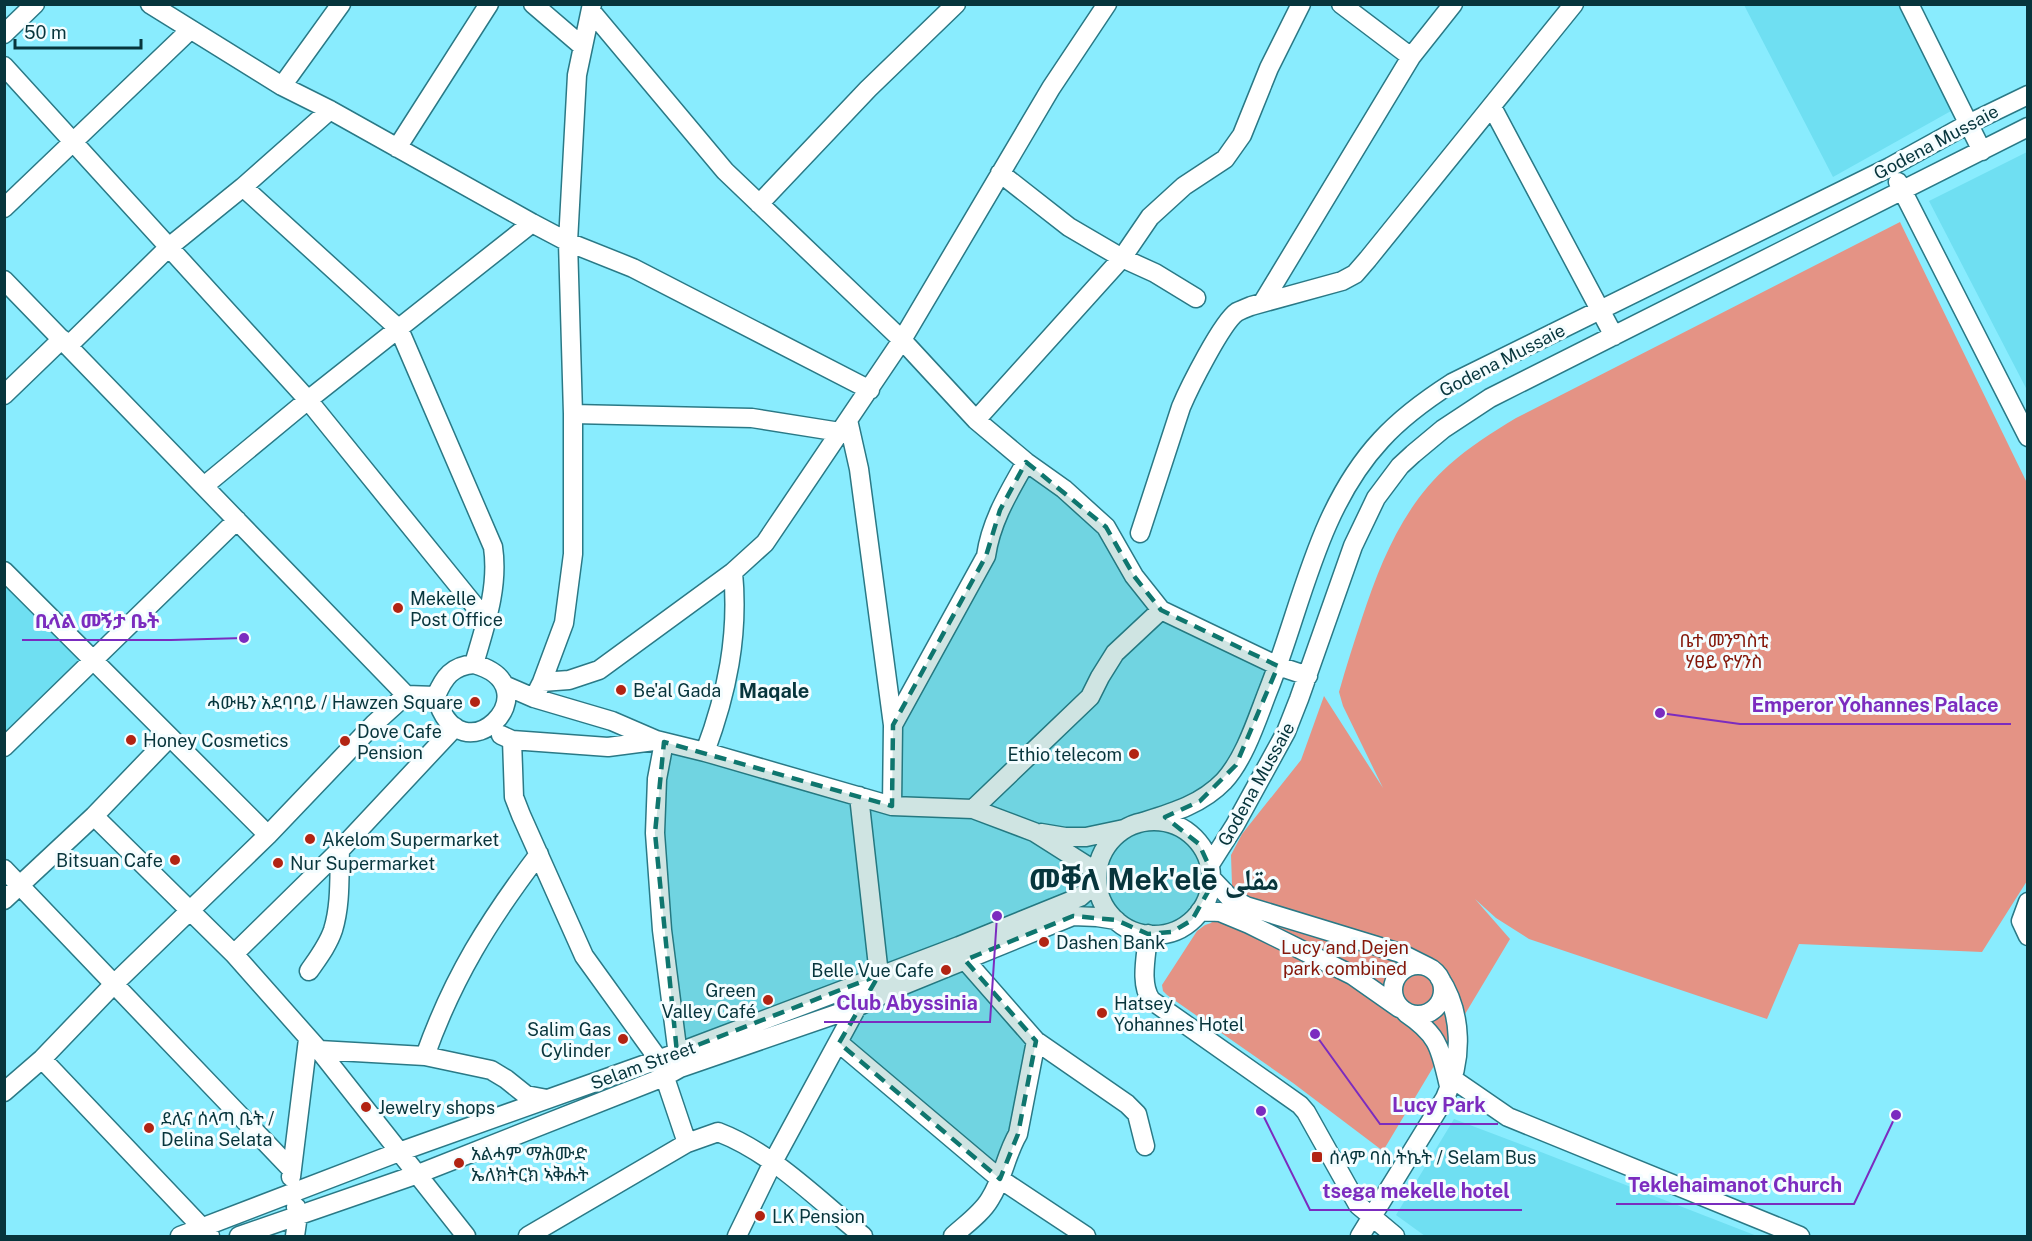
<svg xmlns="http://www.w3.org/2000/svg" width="2032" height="1241" font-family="'Public Sans','Noto Naskh Arabic','Noto Sans Ethiopic',sans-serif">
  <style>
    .built { fill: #6fdff2 }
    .green { fill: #e49385 }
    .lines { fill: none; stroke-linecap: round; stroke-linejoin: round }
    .minor-casing { stroke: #2a7986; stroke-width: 21 }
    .minor { stroke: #fff; stroke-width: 18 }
    .marked { fill: #0f766e; fill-opacity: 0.2; stroke: #0f766e; stroke-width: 4.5; stroke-dasharray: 12 8; stroke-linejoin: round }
    .poi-dot { fill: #b22413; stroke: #f4fdff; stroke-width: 2 }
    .labels { text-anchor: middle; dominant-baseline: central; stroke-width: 6; stroke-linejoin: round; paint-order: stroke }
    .street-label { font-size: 18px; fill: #07353c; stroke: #f4fdff }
    .poi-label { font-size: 18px; fill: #07353c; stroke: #f4fdff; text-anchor: start }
    .park-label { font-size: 18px; fill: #84170a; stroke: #f4fdff }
    .neighbourhood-label { font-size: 20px; font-weight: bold; fill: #07353c; stroke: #f4fdff }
    .town-label { font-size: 30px; font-weight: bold; fill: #07353c; stroke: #f4fdff }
    .leader { fill: none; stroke: #7b2cbf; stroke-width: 2 }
    .callout-dot { fill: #7b2cbf; stroke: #f4fdff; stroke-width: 2 }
    .callout-label { font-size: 20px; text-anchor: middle; font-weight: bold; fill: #7b2cbf; stroke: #f4fdff; stroke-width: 6; stroke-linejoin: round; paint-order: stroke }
  </style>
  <rect width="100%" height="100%" fill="#89ecfe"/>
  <path class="built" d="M1744,5H1899L1951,111L1833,177Z
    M2027,152V390L1929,201Z
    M5,584L83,664L5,741Z
    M1454,1119L1528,1147L1757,1236H1425L1396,1215Z"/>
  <path class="green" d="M1900,222L2027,483V881L1982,952L1799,944L1767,1019L1529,939L1496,918L1475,899L1510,939L1383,1151L1293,1083L1167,995L1163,991L1162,985L1197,931L1205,925L1211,923L1220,912L1232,885L1231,855L1242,834L1301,760L1324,696L1383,788L1343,706L1339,692C1346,667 1354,642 1362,618C1381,561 1403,506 1449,465C1469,447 1493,432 1516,418Z"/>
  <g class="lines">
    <g class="minor-casing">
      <path id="minor" d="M150,4L282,86L330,110L532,223L568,242L633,268L870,390
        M533,4L582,46
        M1341,4L1411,57
        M1909,4L1982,151
        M591,11L725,171L902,340L976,420L1026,462L1064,489L1106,527L1134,576L1161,610L1278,666L1308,676
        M4,34L35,4
        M4,66L308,400L487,621
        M282,86L341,4
        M1492,107L1614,336
        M397,148L489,4
        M1000,173L1069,227L1122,258L1155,273L1196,298
        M1898,182L2028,437
        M243,187L399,329L493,547C499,587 485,626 474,664
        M759,204L868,89L956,4
        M4,208L190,30
        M4,280L406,695L436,696
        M1263,302L1411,57L1453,4
        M68,346L169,247L243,187L330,110
        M4,395L62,339
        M573,414L752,418L840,432
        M848,420L859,469L893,725L892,806
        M976,420L1122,258L1150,217L1184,186L1225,159L1242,135L1269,68L1301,4
        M204,486L308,400L532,223
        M1140,533L1181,407C1189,388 1222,322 1237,312C1241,310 1246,308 1251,306L1342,281L1355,274L1368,259L1574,4
        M4,571L268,835
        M474,664C556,687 460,784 436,696C444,677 452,666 474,664Z
        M542,682L569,680L599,670L733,572L765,543L902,340L1051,88L1107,4
        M504,685L534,698L612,721L656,740L705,752L892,806L973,809L1034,832L1097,872
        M534,698L542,682L564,623L573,554V414L568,242L577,75L592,4
        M893,725L986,556C991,521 1009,492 1026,462
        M501,735L512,740L608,747L654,741
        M512,740L514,797L521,815L584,956L659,1060L687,1143
        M664,742L657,779L655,833L662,930L679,1063
        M4,747L237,520
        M705,752C727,693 739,636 733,572
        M973,809L1090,697L1100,677L1115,653L1161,610
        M94,816L234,954L319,1050L466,1236
        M1097 878a57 57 0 1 1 114 0a57 57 0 1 1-114 0Z
        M1136,824C1168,814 1200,806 1224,781C1245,758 1257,719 1268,691C1302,606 1317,509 1381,440C1402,417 1427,399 1452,383L1890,167L1968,124L2028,95
        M1041,833L1065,837H1086L1124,829
        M1209,866L1235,825L1286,732L1299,699L1353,546L1376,498L1400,466L1413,454L1443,429L1490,398L2028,127
        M4,869L292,1170
        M1211,878L1229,897L1246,906L1400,953L1428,967
        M4,900L94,816L170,737
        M2028,902L2021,921L2028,936
        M1200,911L1220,912L1249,924L1352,975L1399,1008
        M1148,934C1147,954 1139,983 1151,1000L1300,1105L1306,1112L1358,1205L1395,1236
        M962,952L965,960L1036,1041L1127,1104L1137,1114L1145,1146
        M234,954L340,850L455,727
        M1393 990a25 25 0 1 1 50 0a25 25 0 1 1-50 0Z
        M309,971C318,958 328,945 333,930C341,904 339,876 340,850
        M1406,1013C1440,1036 1440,1049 1449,1086
        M839,1043L1000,1179L1086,1236
        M319,1050L425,1056L491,1070L506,1079L526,1095L547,1099
        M425,1056C453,977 489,920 539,854
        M42,1059L210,1236
        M1447,1075L1508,1117L1800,1236
        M4,1092L42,1059L114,984L268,835L374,724L406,695
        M291,1177L308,1039
        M180,1236L399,1152L677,1053L959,946L1080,897L1088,890L1097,878
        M239,1236L418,1174L664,1077L680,1068L857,1007L894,989L1073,916L1097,917L1116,920
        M295,1236L298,1215L296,1207
        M528,1236L687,1143L718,1132C773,1153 818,1200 863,1236
        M737,1236L773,1162L857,1007L879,975L859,796
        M953,1236C965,1225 982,1213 990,1199C1003,1179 1006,1154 1018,1134L1036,1041
        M1360,1236L1445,1098C1463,1060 1463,1013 1439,977"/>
    </g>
    <use href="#minor" class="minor"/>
  </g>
  <path class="marked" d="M1026,462L1106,527L1134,576L1161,610L1278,666L1236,765L1200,801L1165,817L1199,844L1209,866V890L1192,920L1172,932L1148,934L1116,920L1073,916L965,960L1036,1041L1018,1134L1000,1179L839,1043L879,975L677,1053L655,833L664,742L892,806L893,725L986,556L1000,510Z"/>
  <g class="poi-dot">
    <circle cx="398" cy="608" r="6"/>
    <circle cx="621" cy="690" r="6"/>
    <circle cx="475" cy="702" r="6"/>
    <circle cx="131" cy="740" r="6"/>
    <circle cx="345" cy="741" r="6"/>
    <circle cx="1134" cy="754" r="6"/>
    <circle cx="310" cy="839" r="6"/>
    <circle cx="175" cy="860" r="6"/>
    <circle cx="278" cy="863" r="6"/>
    <circle cx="1044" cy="942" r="6"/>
    <circle cx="946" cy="970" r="6"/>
    <circle cx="768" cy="1000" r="6"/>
    <circle cx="1102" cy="1013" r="6"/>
    <circle cx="623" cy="1039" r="6"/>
    <circle cx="366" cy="1107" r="6"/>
    <circle cx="149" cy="1128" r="6"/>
    <rect x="1311" y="1151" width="12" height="12" rx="3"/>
    <circle cx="459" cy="1163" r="6"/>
    <circle cx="760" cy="1216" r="6"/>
  </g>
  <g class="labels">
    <g class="street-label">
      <text transform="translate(1936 142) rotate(-28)">Godena Mussaie</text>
      <text transform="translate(1502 360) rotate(-27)">Godena Mussaie</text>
      <text transform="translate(1256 784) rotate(-61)">Godena Mussaie</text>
      <text transform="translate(643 1065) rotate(-20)">Selam Street</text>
    </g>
    <g class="poi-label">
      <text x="410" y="598">Mekelle<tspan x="410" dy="21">Post Office</tspan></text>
      <text x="633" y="690">Be'al Gada</text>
      <text x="463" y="702" text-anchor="end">ሓውዜን አደባባይ / Hawzen Square</text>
      <text x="357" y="731">Dove Cafe<tspan x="357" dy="21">Pension</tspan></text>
      <text x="143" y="740">Honey Cosmetics</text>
      <text x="1122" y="754" text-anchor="end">Ethio telecom</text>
      <text x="322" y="839">Akelom Supermarket</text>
      <text x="163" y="860" text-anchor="end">Bitsuan Cafe</text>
      <text x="290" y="863">Nur Supermarket</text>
      <text x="1056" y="942">Dashen Bank</text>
      <text x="934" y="970" text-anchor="end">Belle Vue Cafe</text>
      <text x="756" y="990" text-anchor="end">Green<tspan x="756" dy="21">Valley Café</tspan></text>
      <text x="1114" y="1003">Hatsey<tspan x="1114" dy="21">Yohannes Hotel</tspan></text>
      <text x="611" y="1029" text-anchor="end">Salim Gas<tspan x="611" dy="21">Cylinder</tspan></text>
      <text x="378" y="1107">Jewelry shops</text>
      <text x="161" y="1118">ደሊና ሰላጣ ቤት /<tspan x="161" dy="21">Delina Selata</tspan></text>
      <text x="471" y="1153">አልሓም ማሕሙድ<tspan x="471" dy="21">ኤለክትርክ ኣቅሑት</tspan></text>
      <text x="1329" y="1157">ሰላም ባስ ትኬት / Selam Bus</text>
      <text x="772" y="1216">LK Pension</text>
    </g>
    <g class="park-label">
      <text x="1724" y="640">ቤተ መንግስቲ<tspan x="1724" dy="21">ሃፀይ ዮሃንስ</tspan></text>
      <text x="1345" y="947">Lucy and Dejen<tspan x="1345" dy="21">park combined</tspan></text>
    </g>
    <g class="neighbourhood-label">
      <text x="774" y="691">Maqale</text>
    </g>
    <g class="town-label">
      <text x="1154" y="879">መቐለ Mek'elē مقلى</text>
    </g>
  </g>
  <path class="leader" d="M244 638L171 640H22M1660 713L1740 724H2011M997 916L990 1022H824M1315 1034L1380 1124H1498M1896 1115L1854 1204H1616M1261 1111L1310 1210H1522"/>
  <g class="callout-dot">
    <circle cx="244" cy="638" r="6"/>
    <circle cx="1660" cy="713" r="6"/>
    <circle cx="997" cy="916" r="6"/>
    <circle cx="1315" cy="1034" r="6"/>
    <circle cx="1896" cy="1115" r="6"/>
    <circle cx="1261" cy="1111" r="6"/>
  </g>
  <g class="callout-label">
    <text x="97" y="628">ቢላል መኝታ ቤት</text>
    <text x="1875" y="712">Emperor Yohannes Palace</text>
    <text x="907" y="1010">Club Abyssinia</text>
    <text x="1439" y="1112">Lucy Park</text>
    <text x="1735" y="1192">Teklehaimanot Church</text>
    <text x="1416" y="1198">tsega mekelle hotel</text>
  </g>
  <rect width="2032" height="1241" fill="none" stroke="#07353c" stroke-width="12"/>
  <path d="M15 39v9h126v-9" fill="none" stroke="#07353c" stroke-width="3"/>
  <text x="24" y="39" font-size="18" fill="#07353c" stroke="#f4fdff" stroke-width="4.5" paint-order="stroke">50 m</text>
</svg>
